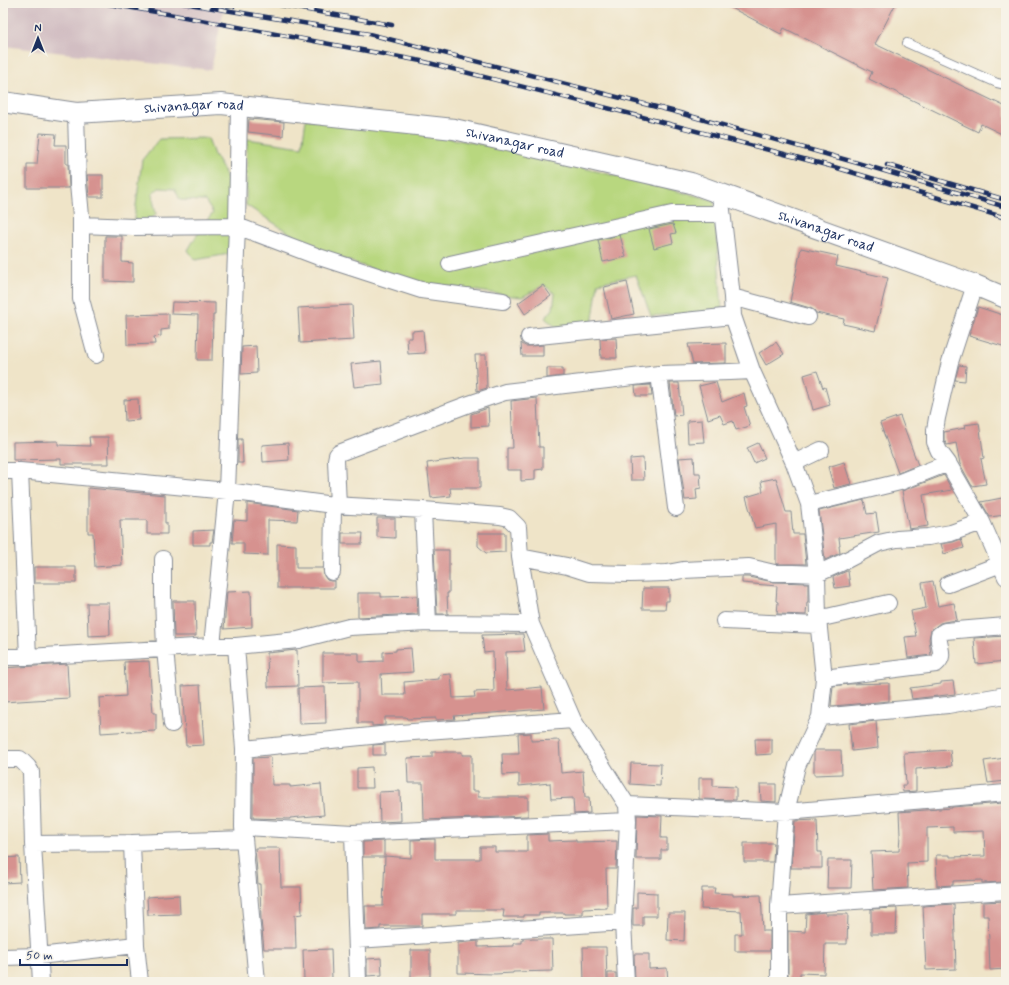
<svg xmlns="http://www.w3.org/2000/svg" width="1009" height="985" font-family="Mynerve,sans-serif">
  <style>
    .industrial { fill: #d2bec2 }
    .green { fill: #b8d77f; stroke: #6a836e }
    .building { fill: #d6928f }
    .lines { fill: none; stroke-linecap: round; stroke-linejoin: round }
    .service-casing { stroke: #858a93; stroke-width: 10 }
    .minor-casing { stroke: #858a93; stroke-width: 18 }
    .tertiary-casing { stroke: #858a93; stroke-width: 22 }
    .service { stroke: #fff; stroke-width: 8 }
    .minor { stroke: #fff; stroke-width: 16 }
    .tertiary { stroke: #fff; stroke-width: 20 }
    .rail-casing { stroke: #1b2f5e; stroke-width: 4.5 }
    .rail { stroke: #f7f3e8; stroke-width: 3; stroke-dasharray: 9; stroke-linecap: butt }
    .labels { text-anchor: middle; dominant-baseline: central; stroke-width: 3.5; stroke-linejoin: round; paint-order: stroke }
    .street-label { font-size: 15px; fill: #1b2f5e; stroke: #f7f3e8 }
  </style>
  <rect width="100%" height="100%" fill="#f7f3e8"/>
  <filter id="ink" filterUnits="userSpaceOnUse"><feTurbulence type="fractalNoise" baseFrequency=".025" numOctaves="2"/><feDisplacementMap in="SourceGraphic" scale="8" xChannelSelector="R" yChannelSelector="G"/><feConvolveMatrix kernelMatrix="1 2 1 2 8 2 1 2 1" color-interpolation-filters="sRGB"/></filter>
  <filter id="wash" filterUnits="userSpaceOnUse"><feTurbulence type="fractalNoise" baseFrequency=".012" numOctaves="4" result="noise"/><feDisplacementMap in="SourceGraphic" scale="16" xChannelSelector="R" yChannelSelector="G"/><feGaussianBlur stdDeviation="0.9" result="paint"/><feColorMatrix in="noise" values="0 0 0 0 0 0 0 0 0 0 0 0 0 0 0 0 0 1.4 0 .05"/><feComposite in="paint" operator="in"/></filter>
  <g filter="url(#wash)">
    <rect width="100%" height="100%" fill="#efe4c8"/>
    <path class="industrial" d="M3,3H225L211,70L3,46Z"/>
    <path class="green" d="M306,119L391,128L498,147L714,200L722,311L651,316L636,275L598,283L592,325L557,328L545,318L553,309L555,294L544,285L522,297L512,296L404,280L314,249L246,205L247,139L302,147Z
      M208,138L214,155L224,171L229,183L231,210L229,254L195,260L188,250L201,228L213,213L205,201L180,200L175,189L159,188L152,194L156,214L145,225L134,221L142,160L159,139Z"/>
    <g id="blocks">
      <path class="building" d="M722,3H896L875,44L1006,107V136L981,124L978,132L869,79L872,72L784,28L781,34Z
        M249,119L284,122L283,136L248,132Z
        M40,133L56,134L55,145H66V164H68L69,188H27V164H37Z
        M87,175H103V197H89Z
        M673,224L676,233L671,234L673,243L654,248L649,229Z
        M620,235L626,257L603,262L598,240Z
        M105,236H122V262L133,263V282L105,281Z
        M801,248L838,256L836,266L888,278L875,331L843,324L844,319L816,313L814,310L810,308L790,302Z
        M627,282L634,314L611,319L604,287Z
        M543,285L551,296L525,314L518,303Z
        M172,302L215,303V315H213L212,360H197L198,315L171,314Z
        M352,305L354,340L300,343L298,308Z
        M978,307L1006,316V347L969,336Z
        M169,314V329L161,330V336L154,337L155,344L127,345L126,315Z
        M423,330L425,353L408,354L407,338H412V331Z
        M616,338L617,358H601L600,339Z
        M776,342L784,354L766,365L759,353Z
        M521,343L525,346H530L543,345V356H522Z
        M726,343V363L693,364L688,344Z
        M256,346L257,373L241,374L242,347Z
        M475,355H486L487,388L477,391Z
        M381,361L383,384L354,387L351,364Z
        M959,365L966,366L965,381L955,380Z
        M547,368H563V376L547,378Z
        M817,371L823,388L825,387L830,405L813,410L804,375Z
        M716,382L722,402L744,393L747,406L744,407L750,426L736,430L733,421L724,424L720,415L708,419L699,386Z
        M670,383H679L682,415L674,416Z
        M651,385L652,396H636L635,386Z
        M537,398L539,447H543V469L535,470V480L521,481V470H507V448H513L511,401Z
        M138,399L139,420L125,421L124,400Z
        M488,408L489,426L471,427V414Z
        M900,416L918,465L898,473L880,423Z
        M702,420L704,442L688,443L687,421Z
        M979,423L984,458L981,459L986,484L972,486L960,464L956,443L947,445L944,440V432L965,428L964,425Z
        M89,437H108L109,464H61V459L13,460V442L58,441V445L90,446Z
        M238,439H242L243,463H238Z
        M288,443L289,460L263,462L262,445Z
        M758,443L765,458L754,463L747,448Z
        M694,457L695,473H700L701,488L696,489L697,499L685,500L679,458Z
        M465,458H480V488H450L451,496L431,498L427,463Z
        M643,458L644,480H631L630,459Z
        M844,462L851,484L834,488L828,467Z
        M944,475L952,490L923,495L928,526L909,529L902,491Z
        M776,478L786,512H791L793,534H803L806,564H776V524L755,528L746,497L763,492L761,481Z
        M88,488L165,495V523H167V534H147V520H120L122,565L95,567L93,533H88Z
        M1002,498L1005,515L990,517L981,502Z
        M864,500L867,514L876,513L879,532L839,538L840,546H839L840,553L825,560L819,511Z
        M247,503L298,510L297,521L268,520V555L244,554V543H232L234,520L247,521Z
        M377,518H395V538L377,537Z
        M214,530L212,542H210V545H193V531Z
        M342,533H363L362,544H342Z
        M478,533H505V552L486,553L478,546Z
        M961,539L964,548L944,554L941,544L953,542Z
        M277,544L296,545V568H323L324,576L327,580L331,581H335V588H277Z
        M434,550H449V593H447L448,614H437Z
        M34,567H76V583H34Z
        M847,571H848L850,586L835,588L833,577Z
        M742,577H748L774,582L808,583V602H807L806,615L777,614L778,602L776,601L777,586L742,583Z
        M933,581L938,606L954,603L957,620L944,622L940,623L931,630L929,639L931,655L908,658L905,637L916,636L911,611L926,608L922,583Z
        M643,588H669V601H666L665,609H642Z
        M251,591L252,627L224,629L227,592Z
        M358,593H381V597L417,596L418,614L358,617Z
        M173,601H195L196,636H174Z
        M87,603H109L110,635L88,636Z
        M523,634L525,651L506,652L507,690L542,687L544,709L454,716L455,719L436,720V718L407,719L406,717H385V725L372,726V723H358V682L323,683V653H359V662L383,661V652L396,651V649L411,648L413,672L381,674L382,695H405L404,682L439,679V675L451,674L453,698L475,697L474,692L494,691L493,652L484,653L482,635Z
        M1006,636V661L976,664L974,638Z
        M297,650L298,686L268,687L267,653Z
        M149,661L153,713H156V731L131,732V731L101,733L99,698L126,696L124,662Z
        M67,664L69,698L34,700L4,702L3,668Z
        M953,681L955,694L912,699L910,688L941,684V682Z
        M889,683V701L845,705L831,706L833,686L849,684Z
        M200,685L204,745L186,746L182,686Z
        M325,687L326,723L299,724L298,688Z
        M876,721L878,748L852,751L849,724Z
        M531,733V741L559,740L561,773L583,771L585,797H589L590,813L574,814L573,798L551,799L550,783L519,786V774L503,775L502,754H519L518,734Z
        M755,739H772V754L756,755Z
        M385,744V755H373V745Z
        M815,750H841L842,774L814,775V753Z
        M950,750L952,766L916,769V791L903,792L902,785H906L904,753Z
        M432,752H462V755H472V791H478V797H528V816L424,820L423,783H408L407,758L432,757Z
        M271,757L272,785H290V787L321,784L324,815L290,818V819L253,818V758Z
        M1005,758L1006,767V781L988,783L984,761Z
        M631,763L661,764L660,786L630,784Z
        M372,767L373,788H357V768Z
        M699,778H713V786L736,787V800L699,799Z
        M760,784H776V802L761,801Z
        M400,791L401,821L380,822L379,792Z
        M1003,803L1005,837L1004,838L1005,882L982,883V880L953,881V885L937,886L936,855H950V857L985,856L984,831L953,832V827L927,828V862L907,863L908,888L873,890L871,852L899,851L900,835L899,812L952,808V807Z
        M637,815L662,816L661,838H667V850H661V859H636Z
        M817,820L818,852H822V868H791L795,821Z
        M548,834V841L576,840V842L617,841L616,869H606L607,908L583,909V914H564V913H539V915H524V917H503L504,910H456V914H422V926H380V929L366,930L365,906H383L385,856L411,858V840L435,839V859H480V847H495V852H527V835Z
        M384,841V857H363V842Z
        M744,843H774L773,862H744Z
        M255,848H280L281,887H301L302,914L295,915L296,949H264L261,920L260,884H258Z
        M19,857L20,882L3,883V858Z
        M828,860H852L851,888H827Z
        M702,888H715L714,893L733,894V896L761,895L763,931H770V951H735V934H742L741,911L701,909Z
        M637,892L657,893V916H643V926H633V908H637Z
        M179,895L180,914L148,915L147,897Z
        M1006,901V969L990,970L988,916H983V902Z
        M954,904L956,969L926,970L923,906Z
        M897,908L896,934H871V909Z
        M825,912V914H848L847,944H825L824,974L800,973V981H788V931L805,932L806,914Z
        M668,913H685L684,941L667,940Z
        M533,939H552L553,971L513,972V973L495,974L458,973V943L478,941V947L514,946V943H522V940Z
        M583,947H606L607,982H584Z
        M331,949L332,979L304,980L303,950Z
        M411,950H430V977L411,978Z
        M634,954H649V969L667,968L668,982H635Z
        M381,958L382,975L367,976V959Z
        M608,973H616V982H608Z"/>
    </g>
  </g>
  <g filter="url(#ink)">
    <use href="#blocks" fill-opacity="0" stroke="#858a93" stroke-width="1"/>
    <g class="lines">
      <g class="service-casing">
        <path id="service" d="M907,43L997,83L1006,85"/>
      </g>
      <g class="minor-casing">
        <path id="minor" d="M76,113L78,184L81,216V299L96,355
          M720,193L732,297L733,316L752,371L794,463L809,504L817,574L818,619L824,678L820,717L797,766L786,812L779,906V982
          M81,225L133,227L237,226L319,257L421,290L503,301
          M450,264L672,214H721
          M975,285L950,362L937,418L935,430V442L939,451L948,463L982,522L1006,577
          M732,297L808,317
          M529,337L733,316
          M659,374L676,508
          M794,463L821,450
          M3,471H20L227,491L333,505L423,510L500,516L509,518L518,527L520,557L531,624L573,720L627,805L628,821L623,922L626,982
          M20,471L28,657
          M809,504L900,482L948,463
          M338,506L336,460L337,455L339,453L469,404L505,392L659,374L730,372L752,371
          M423,510L428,623
          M520,557L567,566L589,573L630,574L667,573L683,570L749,567L774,573H794L817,574L841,563L879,543L897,539L928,537L951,533L982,522
          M163,559V597L165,649L172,724
          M332,572L333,505
          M948,584L1001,564
          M818,619L888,603
          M724,621L818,625
          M212,646L227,491L237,226L239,106
          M236,646L244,749L243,827L257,982
          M3,657H28L212,646H236L298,640L349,627L428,623L531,624
          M824,678L936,664C947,655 937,646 939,635L945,631L1006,626
          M820,717L948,705L1006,695
          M244,749L400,733L573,720
          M3,759H20L28,767L31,772L33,844L41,982
          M627,805L786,812L1006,793
          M243,827L353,833L628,821
          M353,833L358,982
          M132,843L136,945L140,982
          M33,844L132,843L244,839
          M779,906L1006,891
          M357,940L623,922
          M3,957L39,956L136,945"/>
      </g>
      <g class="tertiary-casing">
        <g id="tertiary">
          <path id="s1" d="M3,102L76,113L221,104L454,129L691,183L975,285L1006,298"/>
        </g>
      </g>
      <use href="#service" class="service"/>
      <use href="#minor" class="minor"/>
      <use href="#tertiary" class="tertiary"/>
      <g class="rail-casing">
        <path id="rail" d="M103,3L174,15L421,61L627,113L834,167L1006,218
          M183,3L369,34L676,112L861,164L1006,207
          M220,3L234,6
          M269,3L392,25
          M887,165L1006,200"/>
      </g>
      <use href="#rail" class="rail"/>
    </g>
  </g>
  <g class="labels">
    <g class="street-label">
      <text stroke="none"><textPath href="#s1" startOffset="192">shivanagar road</textPath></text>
      <text stroke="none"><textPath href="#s1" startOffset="516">shivanagar road</textPath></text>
      <text stroke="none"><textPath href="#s1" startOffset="840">shivanagar road</textPath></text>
    </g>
  </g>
  <rect width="1009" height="985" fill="none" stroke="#f7f3e8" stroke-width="16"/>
  <g transform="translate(38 38)" stroke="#f7f3e8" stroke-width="3" paint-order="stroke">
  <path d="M0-3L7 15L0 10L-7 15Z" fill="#1b2f5e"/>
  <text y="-6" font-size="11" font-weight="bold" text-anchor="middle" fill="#1b2f5e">N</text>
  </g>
  <path d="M20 959v6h107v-6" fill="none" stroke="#1b2f5e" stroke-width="2"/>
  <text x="26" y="959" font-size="12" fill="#1b2f5e" stroke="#f7f3e8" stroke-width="3" paint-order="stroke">50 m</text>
</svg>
